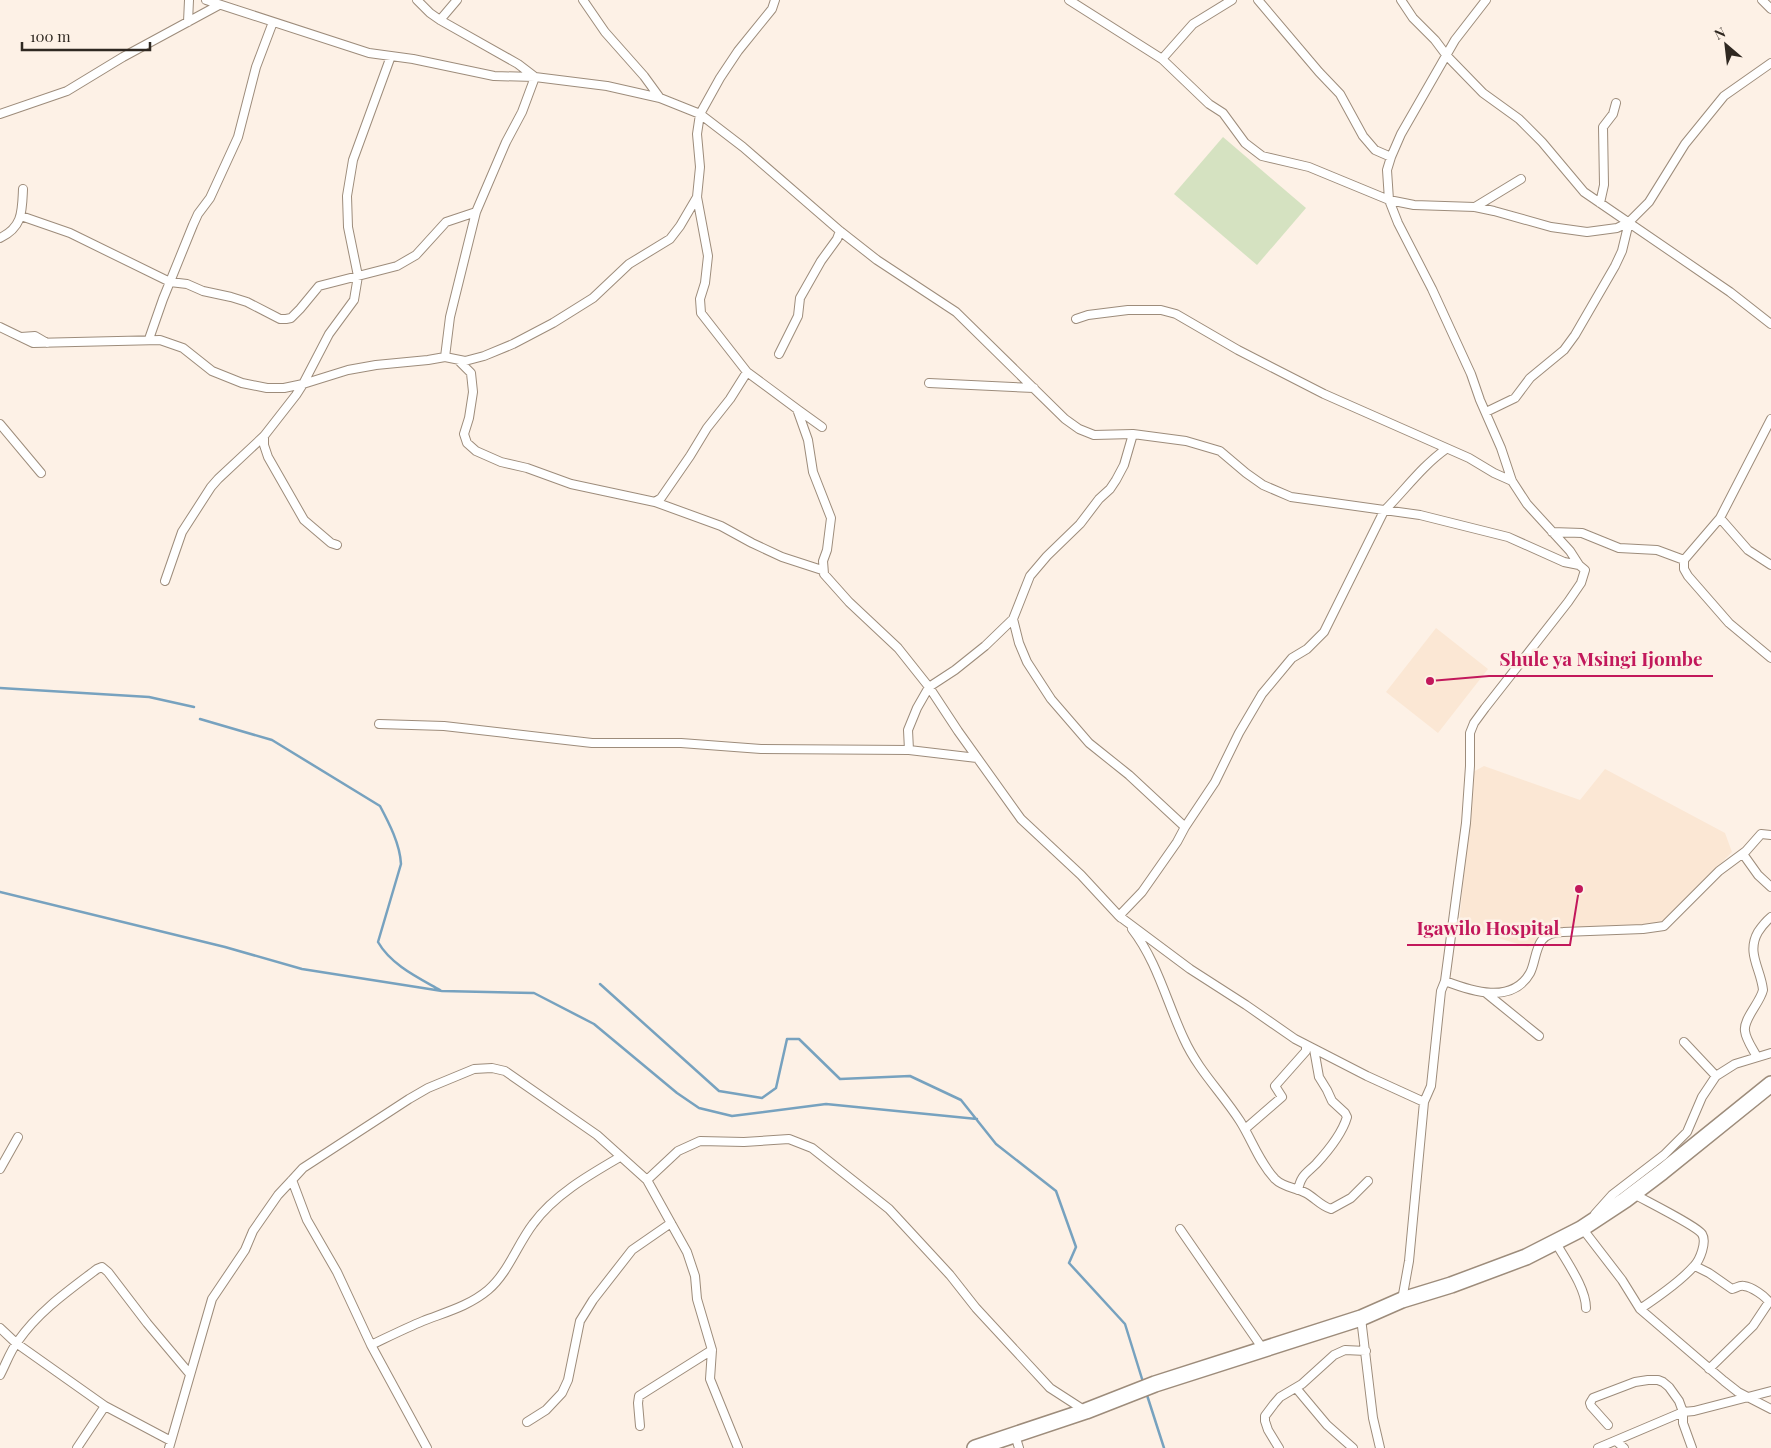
<svg xmlns="http://www.w3.org/2000/svg" width="1771" height="1448" font-family="'Playfair Display',serif">
  <style>
    .built { fill: #fbe7d4 }
    .pitch { fill: #d5e2c1 }
    .lines { fill: none; stroke-linecap: round; stroke-linejoin: round }
    .stream { stroke: #77a2bf; stroke-width: 2.5 }
    .street-casing { stroke: #9d8c7b; stroke-width: 10 }
    .highway-casing { stroke: #9d8c7b; stroke-width: 18 }
    .street { stroke: #fff; stroke-width: 8 }
    .highway { stroke: #fff; stroke-width: 15 }
    .leader { fill: none; stroke: #c2185b; stroke-width: 2 }
    .callout-dot { fill: #c2185b; stroke: #fdf1e6; stroke-width: 2 }
    .callout-label { font-size: 19px; text-anchor: middle; font-weight: bold; fill: #c2185b; stroke: #fdf1e6; stroke-width: 5; stroke-linejoin: round; paint-order: stroke }
  </style>
  <rect width="100%" height="100%" fill="#fdf1e6"/>
  <path class="built" d="M1436,628L1488,669L1438,733L1386,692Z
    M1484,766L1580,800L1605,769L1725,833L1732,852L1658,927L1552,932L1528,947L1459,926L1473,772Z"/>
  <path class="pitch" d="M1223,137L1306,208L1257,265L1174,194Z"/>
  <g class="lines">
    <path class="stream" d="M0,688L149,697L194,707
      M200,719L272,740L380,806C389,823 400,844 401,864L378,942C391,965 419,978 440,990
      M0,892L225,947L302,969L442,991L534,993L594,1024L677,1093L699,1108L732,1116L826,1104L977,1119
      M600,984L719,1091L762,1098L776,1088L787,1039H799L840,1079L910,1076L961,1100L996,1144L1056,1191L1076,1247L1069,1263L1125,1324L1143,1382
      M1146,1392L1164,1448"/>
    <g class="street-casing">
      <path id="street" d="M206,0L369,53L413,59L494,76L535,77L607,86L660,98L700,114L743,147L840,231L877,260L956,312L1065,419L1079,429L1094,435L1133,434L1186,441L1220,451L1246,473L1263,485L1291,497L1420,515L1508,537L1564,562L1579,565L1585,570L1581,583L1568,602L1485,708L1474,723L1470,733V766L1466,823L1445,981L1441,991L1431,1086L1424,1102L1409,1261L1402,1300
        M583,0L605,32L644,76L660,98
        M775,0L772,9L738,51L720,78L700,114L697,134L700,167L697,197L708,256L705,283L700,299L701,313L747,372L797,409L808,440L813,472L831,518L827,550L823,561L824,574L849,602L898,648L929,687L958,731L1021,819L1081,875L1119,916L1190,969L1246,1005L1295,1039L1367,1076L1424,1102
        M1069,0L1162,59L1209,104L1223,113L1245,143L1262,156L1309,167L1389,200L1414,205L1475,207L1494,211L1551,227L1587,232L1617,228L1629,222L1649,202L1685,144L1724,96L1771,63
        M1258,0L1319,72L1340,94L1363,136L1375,150L1391,157
        M1401,0L1413,18L1435,40L1447,56L1483,93L1519,119L1542,142L1584,192L1730,292L1771,324
        M1486,0L1455,40L1401,134L1391,157L1387,170L1389,200L1398,223L1432,289L1471,374L1480,400L1501,448L1512,481L1527,504L1570,551L1579,565
        M1762,0L1771,9
        M440,20L457,0
        M188,22L189,0
        M1162,59L1193,24L1232,0
        M0,114L67,91L123,57L219,5
        M1600,203L1604,185L1603,127L1613,114L1616,103
        M1475,207L1521,179
        M21,216L70,233L170,282L187,284L203,291L231,297L247,302L280,319H286L291,318L300,309L319,286L397,266L416,255L446,222L476,212
        M0,238C23,227 22,211 23,189
        M1076,319L1088,315L1128,310H1161L1176,314L1238,350L1324,394L1469,458L1494,473L1512,481
        M0,327L33,343L160,340L183,348L212,371L242,383L267,388H284L303,384L329,334L354,300L358,276L348,227L347,196L353,160L391,56
        M21,337L35,336L47,343
        M149,339L163,299L193,225L198,214L210,198L238,137L256,67L273,22
        M779,354L798,316L800,298L821,261L837,239L840,231
        M445,357L465,361L484,356L513,344L553,323L593,298L629,264L670,239L680,226L697,197
        M458,360L471,373L473,392L469,418L464,434L467,443L476,451L501,462L527,468L571,484L655,502L661,498L690,456L707,428L730,399L747,372
        M929,383L1034,388
        M797,409L822,427
        M1486,412L1515,398L1530,378L1564,350L1575,335L1615,266L1622,251L1629,222
        M1771,419L1720,518L1684,560V569L1688,576L1729,623L1771,658
        M0,424L41,473
        M1133,434L1124,465L1116,480L1110,489L1099,499L1080,524L1047,556L1030,576L1013,619L1019,643L1027,662L1051,699L1089,743L1129,775L1185,827
        M264,436V445L268,457L304,520L331,543L337,545
        M655,502L721,526L752,543L782,557L822,570
        M1720,518L1748,550L1771,565
        M1552,532L1582,533L1619,548L1657,550L1684,560
        M165,581L182,532L211,487L218,479L264,436L296,395L303,384L348,370L376,365L428,360L445,357L450,317L476,212L506,142L522,112L535,77L518,64L440,20L430,13L417,0
        M379,724L444,726L592,743H681L761,749L909,750L977,758
        M909,750L908,730L917,708L929,687L955,670L985,646L1013,619
        M1743,854L1758,875L1771,887
        M1121,918L1119,916L1142,892L1177,842L1185,827L1215,782L1239,733L1262,694L1292,658L1307,649L1324,632L1384,511C1405,490 1422,466 1446,449
        M1132,929C1157,961 1167,1003 1184,1039C1198,1070 1222,1093 1240,1121C1252,1140 1259,1162 1275,1179C1284,1188 1295,1187 1306,1193C1315,1198 1321,1206 1331,1209L1351,1198L1368,1181
        M1445,981C1471,991 1512,1005 1530,973C1535,964 1535,949 1542,940C1547,934 1555,932 1563,932L1643,929L1664,926L1719,871L1746,851L1761,834L1771,835
        M1486,993L1539,1036
        M1684,1042L1716,1076
        M1757,1057C1753,1049 1746,1040 1745,1031C1743,1019 1760,1003 1763,990C1761,969 1746,953 1758,932C1762,926 1765,922 1771,917
        M1245,1129L1282,1097L1275,1086L1306,1051V1045
        M0,1169L18,1137
        M292,1180L307,1220L337,1272L371,1345L427,1448
        M647,1180L678,1151L700,1141L744,1142L789,1139L812,1148L889,1209L950,1275L976,1308L1050,1388L1084,1410
        M1298,1190C1301,1175 1306,1174 1316,1164C1328,1151 1342,1134 1347,1117L1345,1113L1332,1101L1327,1090L1319,1077L1314,1049
        M1632,1193C1644,1200 1697,1226 1702,1234C1707,1242 1700,1260 1694,1266C1680,1282 1658,1297 1640,1309
        M1595,1214L1612,1195L1664,1155L1687,1132L1702,1097L1716,1076L1735,1064L1771,1053
        M1582,1228L1622,1280L1640,1309L1724,1381L1738,1392L1771,1409
        M1180,1229L1263,1349
        M1556,1243C1566,1261 1586,1288 1586,1308
        M1695,1266L1709,1273L1732,1289C1736,1288 1740,1285 1744,1286C1752,1287 1765,1296 1769,1302L1753,1326L1709,1369
        M1361,1318L1373,1418L1380,1448
        M0,1328L16,1343L105,1406L171,1441
        M371,1345C388,1337 406,1328 423,1321C446,1312 469,1306 488,1290C508,1273 517,1245 533,1224C554,1195 589,1175 620,1157
        M0,1375C6,1364 10,1351 18,1341C39,1311 68,1291 97,1269L102,1267L108,1272L147,1323L189,1373
        M1296,1388L1327,1425L1353,1448
        M527,1422L546,1410L562,1393L568,1380L580,1321L593,1300L632,1250L671,1223
        M1608,1425L1591,1406L1590,1403L1593,1398L1635,1382L1648,1380H1658L1663,1382L1669,1387L1679,1401L1683,1412V1423L1692,1448
        M640,1426L638,1403L639,1396L712,1350
        M1015,1435L1019,1448
        M1616,1441L1624,1448
        M77,1448L105,1406
        M169,1448L212,1299L245,1250L253,1231L278,1195L292,1180L303,1168L409,1099L428,1088L474,1069L492,1068L505,1071L597,1135L647,1180L687,1252L695,1276L697,1299L712,1350L710,1379L738,1448
        M1279,1448L1268,1430L1265,1421V1416L1274,1404L1280,1397L1302,1384L1334,1355L1345,1350L1366,1351
        M1598,1448L1683,1412L1694,1411L1771,1391"/>
    </g>
    <g class="highway-casing">
      <path id="highway" d="M975,1448L1086,1411L1155,1384L1361,1318L1402,1300L1451,1285L1526,1257L1581,1229L1625,1200L1662,1172L1771,1084"/>
    </g>
    <use href="#street" class="street"/>
    <use href="#highway" class="highway"/>
  </g>
  <path class="leader" d="M1430 681L1489 676H1713M1579 889L1570 945H1407"/>
  <g class="callout-dot">
    <circle cx="1430" cy="681" r="5"/>
    <circle cx="1579" cy="889" r="5"/>
  </g>
  <g class="callout-label">
    <text x="1601" y="666">Shule ya Msingi Ijombe</text>
    <text x="1488" y="935">Igawilo Hospital</text>
  </g>
  <g transform="translate(1726 45) rotate(332)" stroke="#fdf1e6" stroke-width="4" paint-order="stroke">
  <path d="M0-4L9 19L0 12L-9 19Z" fill="#2f2821"/>
  <text y="-8" font-size="14" font-weight="bold" text-anchor="middle" fill="#2f2821">N</text>
  </g>
  <path d="M22 42v8h128v-8" fill="none" stroke="#2f2821" stroke-width="2.5"/>
  <text x="30" y="42" font-size="15" fill="#2f2821" stroke="#fdf1e6" stroke-width="4" paint-order="stroke">100 m</text>
</svg>
